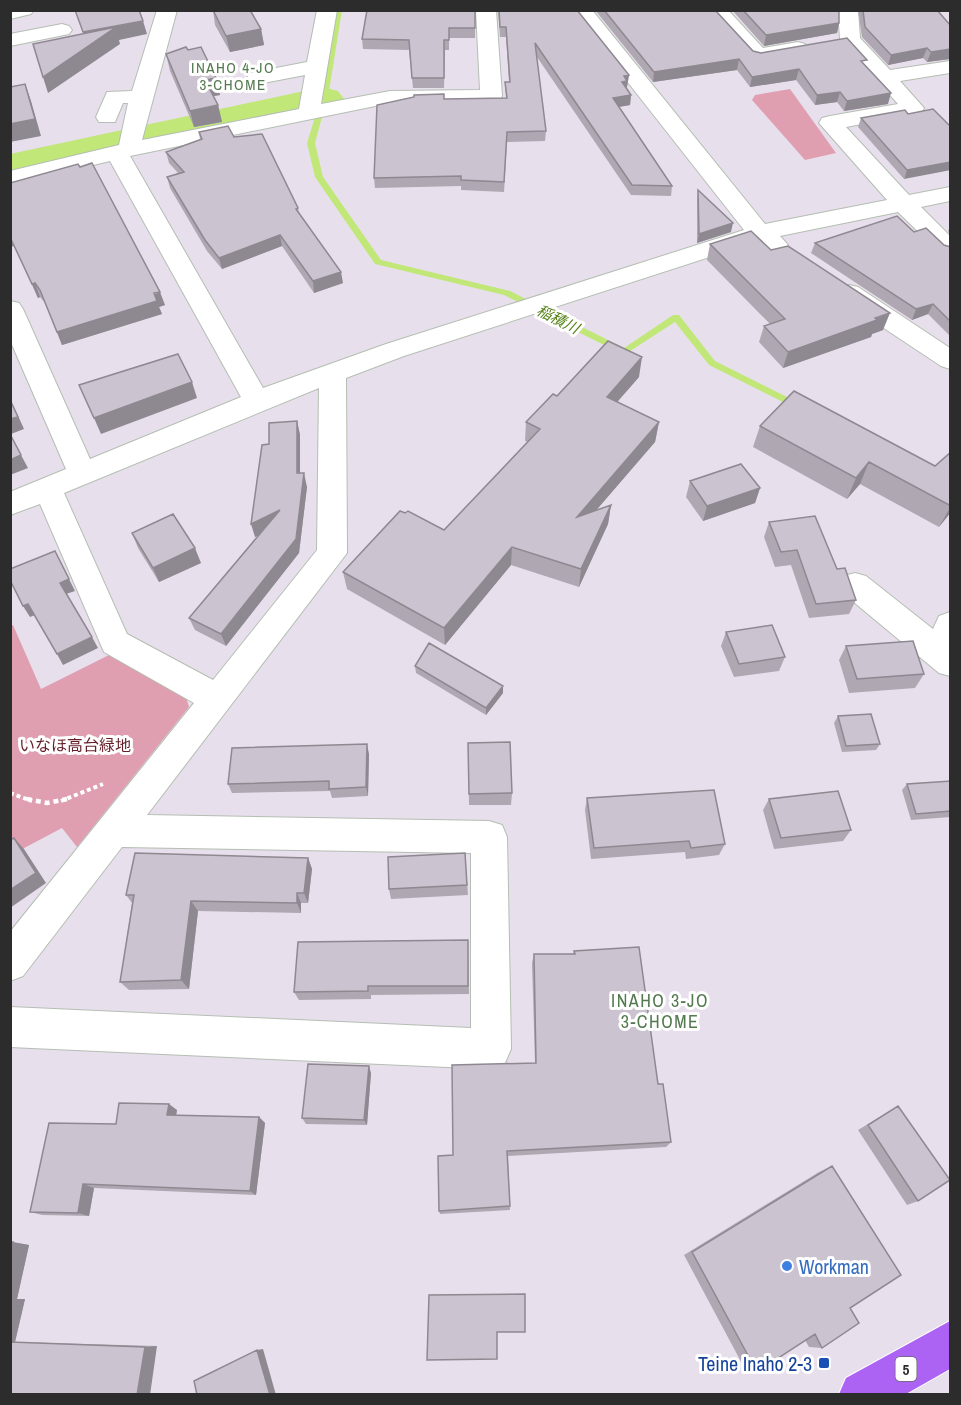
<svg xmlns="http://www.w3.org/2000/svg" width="961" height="1405" font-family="'Archivo Narrow','Noto Sans JP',sans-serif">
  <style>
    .green { fill: #df9fb0 }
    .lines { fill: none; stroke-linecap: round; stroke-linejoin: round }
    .stream { fill: #c2e779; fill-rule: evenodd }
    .river { fill: #c2e779; fill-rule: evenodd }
    .minor-casing { stroke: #b4beb2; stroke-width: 2 }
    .highway-casing { stroke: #fff; stroke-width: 2 }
    .path-far1 { stroke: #fff; stroke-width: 4; stroke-dasharray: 4 3; stroke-linecap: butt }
    .path { stroke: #fff; stroke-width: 4.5; stroke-dasharray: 5 4; stroke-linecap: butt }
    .minor { fill: #fff; fill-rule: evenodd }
    .highway { fill: #ac63f4; fill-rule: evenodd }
    .wall { fill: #afa8b2 }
    .shaded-wall { fill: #8e8891 }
    .building { fill: #cbc3cf; stroke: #8e8891; stroke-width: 1.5 }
    .shop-dot { fill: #3f7fe0; stroke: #fff; stroke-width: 2 }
    .transit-dot { fill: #1a4fb4; stroke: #fff; stroke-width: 2 }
    .labels { text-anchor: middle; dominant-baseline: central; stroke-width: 6; stroke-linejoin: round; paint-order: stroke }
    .far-neighbourhood-label { font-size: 15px; letter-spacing: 1.5px; fill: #537a4f; stroke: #fff }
    .far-water-label { font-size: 15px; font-style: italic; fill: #548116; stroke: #fff }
    .shield { fill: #fff; stroke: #6b6b6b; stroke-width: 1.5 }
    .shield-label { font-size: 15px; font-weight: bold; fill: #2c2c2c }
    .park-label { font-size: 16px; fill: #651f29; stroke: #fff }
    .neighbourhood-label { font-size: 18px; letter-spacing: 1.5px; fill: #537a4f; stroke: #fff }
    .near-shop-label { font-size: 20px; fill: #366cbe; stroke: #fff; text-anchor: start }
    .near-transit-label { font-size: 20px; fill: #164399; stroke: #fff; text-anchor: end }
  </style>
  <rect width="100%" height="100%" fill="#e8dfec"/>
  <path class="green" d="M790,89L836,153L805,160L752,100L755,95Z
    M13,625L41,689L109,655L186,697L189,707L77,847L62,828L11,855V626Z"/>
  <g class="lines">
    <path class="stream" d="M336,10H342L329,91L315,143L323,177L381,260L510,291L624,348L673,315H679L715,361L801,404V408H795L709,365L675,322L624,355L504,295L375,264L315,177L307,143L323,91Z"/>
    <path class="river" d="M323,87L338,91L345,100L338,109L10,182V154Z"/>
    <g class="minor-casing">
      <path id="minor" d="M10,10H34L31,14L10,19Z
        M157,10H177L142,140L299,109L305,75L258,84L250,83L247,78L250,73L307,62L317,10H337L321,104L390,91L480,90L476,10H496L502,96L499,101L390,103L130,156L263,388L386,344L744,230L571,10H592L765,224L887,200L819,123L822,118L830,116L898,104L840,39L838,10H858L860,38L890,70L950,61V73L900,81L924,108L921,113L846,127L909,195L950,187V201L921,207L950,236V257L941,254L898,212L780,236L788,245L785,250L776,253L756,242L404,356L346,378L347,553L147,815L489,821L502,825L507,837L511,1049L505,1063L491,1069L10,1047V1007L471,1028V853L122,847L23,976L10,981V932L194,703L104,652L40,504L10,515V492L66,469L10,340V301L19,303L23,309L90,459L241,397L110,161L10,185V171L119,145L128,103H123L115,122H99L96,117L107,92L132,91ZM319,388L317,550L213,680L127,634L64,493Z
        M707,10H728L763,48L798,42L805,44L808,48L805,52C789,56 767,63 751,59Z
        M62,24L69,26L72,30L69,34L10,46V34Z
        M849,285L858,287L950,348V369L941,366L840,299L836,293L840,287Z
        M855,573L866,576L933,629L939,616L950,612V676L939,673L844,594L840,585L844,576Z"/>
    </g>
    <g class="highway-casing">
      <path id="highway" d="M950,1321V1369L906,1394H839L846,1378Z"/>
    </g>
    <path class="path-far1" d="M10,793L32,801
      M61,801L103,784"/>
    <path class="path" d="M27,799L47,803L67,799"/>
    <use href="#minor" class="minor"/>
    <use href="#highway" class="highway"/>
  </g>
  <path class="wall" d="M213,10H250L261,29L264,45L230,52L215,25Z
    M475,10V38H449V50H445L444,88H413L409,50L363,49L362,39Z
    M498,10H577L629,75L627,88L631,95L630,105L619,107L672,186L671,196L631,195L537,57L546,131L545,141L507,142L504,192L461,190V186L375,188L374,178L444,99L506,98L505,82H509L506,37H500Z
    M595,10H715L753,51L761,53L865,65L888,104L844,111L837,102L815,105L796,80L750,87L737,70L653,82Z
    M732,10H839V23L837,33L764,46Z
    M858,10H946L939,12L951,26V60L950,59L927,62L923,58L888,65L862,37Z
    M188,50L216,78L220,95L213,96L218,105L222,122L194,127L170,71L166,54Z
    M933,109L904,179L858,127L861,118L908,114Z
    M199,132L234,137L298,208L299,213L343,283L314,293L282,246L222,269L207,251L170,188L167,177L178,173L169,163L166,152L200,140Z
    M10,183L165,305L159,307L162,314L62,345L45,303L40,297L38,298L14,246Z
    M698,190L731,232L697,243V199Z
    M951,225V234L948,231Z
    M914,232L944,245L951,247V337L928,314L912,320L811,253L815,243Z
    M710,244L771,250L883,330L872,334L871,337L783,368L759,342L764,326L770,324L707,260Z
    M639,377L617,402L659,422L655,442L596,510L611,505L608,524L579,587L511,565L445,645L347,589L343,572L444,530L528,442L525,441L526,422L557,396Z
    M297,421L300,435V473L307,487L299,553L226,646L195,630L189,618L259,535L255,537L269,444Z
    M760,426L935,466L951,452V512L939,527L860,484L847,499L753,447Z
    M690,481L760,488L755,503L703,521L686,497Z
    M769,522L837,569L856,600L849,614L809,618L791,565L775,567L764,537Z
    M132,533L201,563L159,582L138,548Z
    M726,632L785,657L779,671L734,677L721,646Z
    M846,646L924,674L915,688L849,693L839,660Z
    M415,666L503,693L486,715L416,673Z
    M838,716L880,744L876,750L842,752L834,723Z
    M468,743L512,793L511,805H469Z
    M369,754L368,796L332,798L330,791L232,793L228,784Z
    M951,781V817L911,820L902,790L907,784Z
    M587,798L725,844L719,855L686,859L685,852L591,859L585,810Z
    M769,799L851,830L843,841L774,849L763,810Z
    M465,853L468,895L391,899L389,889Z
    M308,858L312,869L308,903H301V913L198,911L189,989L129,990L120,982L132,903L126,895Z
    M468,940L469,994L371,995V999L299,1000L294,992Z
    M574,951L658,1084L671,1142L666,1147L508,1156L510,1206V1210L440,1214L439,1211L535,1063L532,963L534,954H573Z
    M371,1073L367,1125L306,1124L302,1118Z
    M898,1106L918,1201L907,1205L858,1130Z
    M177,1110L176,1115L259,1117L265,1123L256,1195L94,1188L89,1216L42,1215L30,1212L116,1124Z
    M832,1166L850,1308L822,1348L809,1347L805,1340L757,1372L746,1371L684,1255L819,1172Z
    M10,1242L29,1245L17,1299H25L15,1342L157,1346L10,1395Z"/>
  <path class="shaded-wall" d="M143,21L147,34L119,40L120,44L48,93L43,77L87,46L83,32Z
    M839,23L837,33L764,46L766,35Z
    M261,29L264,45L230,52L226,36Z
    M927,48L923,58L888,65L891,55Z
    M951,49L950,59L927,62L931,52Z
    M739,59L737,70L653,82L654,72Z
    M799,69L796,80L750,87L752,77Z
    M629,75L626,91L622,82L624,76Z
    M216,78L220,95L208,97L205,80Z
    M25,84L31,101L41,136L10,142V124Z
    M840,92L837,102L815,105L817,95Z
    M891,93L888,104L844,111L847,101Z
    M631,95L630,105L612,108L613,98Z
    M218,105L222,122L194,127L190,111Z
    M951,162V170L904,179L907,170Z
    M733,223L731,232L697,243L699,234Z
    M280,235L282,246L222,269L219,258Z
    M10,237L14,246L10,247Z
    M341,272L343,283L314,293L313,281Z
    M35,283L40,297L38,298L32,284Z
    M160,292L165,305L159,307L162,314L62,345L57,332Z
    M933,304L928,314L912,320L916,309Z
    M890,313L883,330L872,334L871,337L783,368L788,352Z
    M642,357L639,377L605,416L607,397Z
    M192,382L197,398L101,434L94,418Z
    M10,398L24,429L11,434H10Z
    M297,421L300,435V487L297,473Z
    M659,422L655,442L575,535L577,517Z
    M21,455L28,468L10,475V460Z
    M869,462L860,484L847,499L856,478Z
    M304,473L307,487L299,553L226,646L221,634Z
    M760,488L755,503L703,521L707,506Z
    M611,505L608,524L579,587L581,569Z
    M951,506V512L939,527Z
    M280,510L284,523L255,537L251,524Z
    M512,547L511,565L445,645L444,628Z
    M195,548L201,563L159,582L153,568Z
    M55,551L75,591L66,594L60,583Z
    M28,604L35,615L30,617L23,606Z
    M92,637L98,648L63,665L57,654Z
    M503,686V693L486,715V708Z
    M367,744L369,754L368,796L366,787Z
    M14,838L24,849L46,883L10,908V890Z
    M308,858L312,869L308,903L304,893Z
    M297,893L301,903V913L297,903Z
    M191,901L198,911L189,989L181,980Z
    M369,1066L371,1073L367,1125L364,1120Z
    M169,1104L177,1110L175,1121L167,1115Z
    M259,1117L265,1123L256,1195L250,1191Z
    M83,1184L94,1188L89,1216L78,1213Z
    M13,1242L29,1245L17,1299H25L15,1342H10V1252Z
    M157,1346L150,1395H137L145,1347Z
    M263,1349L276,1395H270L257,1350Z"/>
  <path class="building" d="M75,10H139L143,21L83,32Z
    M213,10H250L261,29L226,36Z
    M367,10H475V28H449V40H444V78H412L409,40L362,39Z
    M499,10H577L629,75L624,76L627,81L622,82L631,95L613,98L672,186L632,185L535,43L546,131L507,132L504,182L461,180V176L374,178L377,105L414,97V95L444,94V99L507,98L505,82H510L506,27H500Z
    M604,10H715L753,51L761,53L847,38L867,60L861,61L891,93L847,101L840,92L817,95L799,69L752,77L739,59L654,72Z
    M743,10H839V23L766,35Z
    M863,10H937L951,26V49L931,52L927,48L891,55L865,27Z
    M116,27L43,77L33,44Z
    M186,47L188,50L201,47L216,78L205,80L218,105L190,111L166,54Z
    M25,84L35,119L10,124V87Z
    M933,109L951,127V162L907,170L861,118L905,110L908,114Z
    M228,126L234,137L262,134L298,208L296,209L341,272L313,281L280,235L219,258L205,240L167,177L184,172L166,152L202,139L199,132Z
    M92,163L160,292L154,293L157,301L57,332L40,290L35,283L32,284L10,237V183L78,164L80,167Z
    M698,190L733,223L699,234Z
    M897,216L914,232L926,228L944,245L951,247V322L933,304L916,309L815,243Z
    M751,231L771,250L788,246L890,313L875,318L877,320L788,352L764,326L785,319L710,244Z
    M608,341L642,357L607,397L659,422L577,517L611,505L581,569L512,547L444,628L343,572L400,511L405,513L408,511L444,530L540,429L526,422L553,394L557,396Z
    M178,354L192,382L94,418L79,385Z
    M794,391L935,466L951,452V506L869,462L856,478L760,426Z
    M10,400L18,417L10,419Z
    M297,421V473H304L296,539L221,634L189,618L280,510L251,524L262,445L269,444V423Z
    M10,434L21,455L10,460Z
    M741,464L760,488L707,506L690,481Z
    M173,514L195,548L153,568L132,533Z
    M815,516L837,569L845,568L856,600L816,604L797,550L781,552L769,522Z
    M55,551L69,579L60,583L92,637L57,654L28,604L23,606L10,580V569Z
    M772,625L785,657L739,664L726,632Z
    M913,641L924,674L857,679L846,646Z
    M429,643L503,686L486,708L415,666Z
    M871,714L880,744L846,746L838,716Z
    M510,742L512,793L469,794L468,743Z
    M367,744L366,787L329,789V781L228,784L232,748Z
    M951,781V811L916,814L907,784Z
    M714,790L725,844L691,848L689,841L594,848L587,798Z
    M838,791L851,830L781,838L769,799Z
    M14,838L36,873L10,890V840Z
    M135,853L308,858L304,893H297V903L191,901L181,980L120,982L134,895H126Z
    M465,853L467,885L389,889L388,857Z
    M468,940V986H368V991L294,992L298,942Z
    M639,947L658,1084H663L671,1142L507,1151L510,1206L439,1211L438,1156L453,1155L452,1065L536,1063L534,954H575L574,951Z
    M308,1064L369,1066L364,1120L302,1118Z
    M119,1103L169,1104L167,1115L259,1117L250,1191L83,1184L78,1213L30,1212L49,1123L116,1124Z
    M898,1106L950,1180L918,1201L868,1125Z
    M832,1166L901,1275L850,1308L859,1323L822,1348L815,1334L757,1372L692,1252Z
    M10,1242H13L10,1252Z
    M525,1294V1332H497V1359L427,1360L429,1295Z
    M10,1342L145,1347L137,1395H10Z
    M257,1350L270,1395H197L194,1381Z"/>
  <circle class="shop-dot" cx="787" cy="1266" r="6"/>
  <rect class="transit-dot" x="818" y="1357" width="12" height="12" rx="3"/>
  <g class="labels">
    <g class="far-neighbourhood-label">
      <text x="233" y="67">INAHO 4-JO<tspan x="233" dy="17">3-CHOME</tspan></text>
    </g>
    <g class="far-water-label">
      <text transform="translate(558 319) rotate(27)">稲積川</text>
    </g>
    <rect class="shield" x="895.5" y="1357" width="21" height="24" rx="4.5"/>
    <g class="shield-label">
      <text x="906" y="1369">5</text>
    </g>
    <g class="park-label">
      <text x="75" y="745">いなほ高台緑地</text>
    </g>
    <g class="neighbourhood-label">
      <text x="660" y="1000">INAHO 3-JO<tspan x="660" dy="21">3-CHOME</tspan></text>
    </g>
    <g class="near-shop-label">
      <text x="799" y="1266">Workman</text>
    </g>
    <g class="near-transit-label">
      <text x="812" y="1363">Teine Inaho 2-3</text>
    </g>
  </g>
  <rect width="961" height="1405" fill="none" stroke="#2c2c2c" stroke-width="24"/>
</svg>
